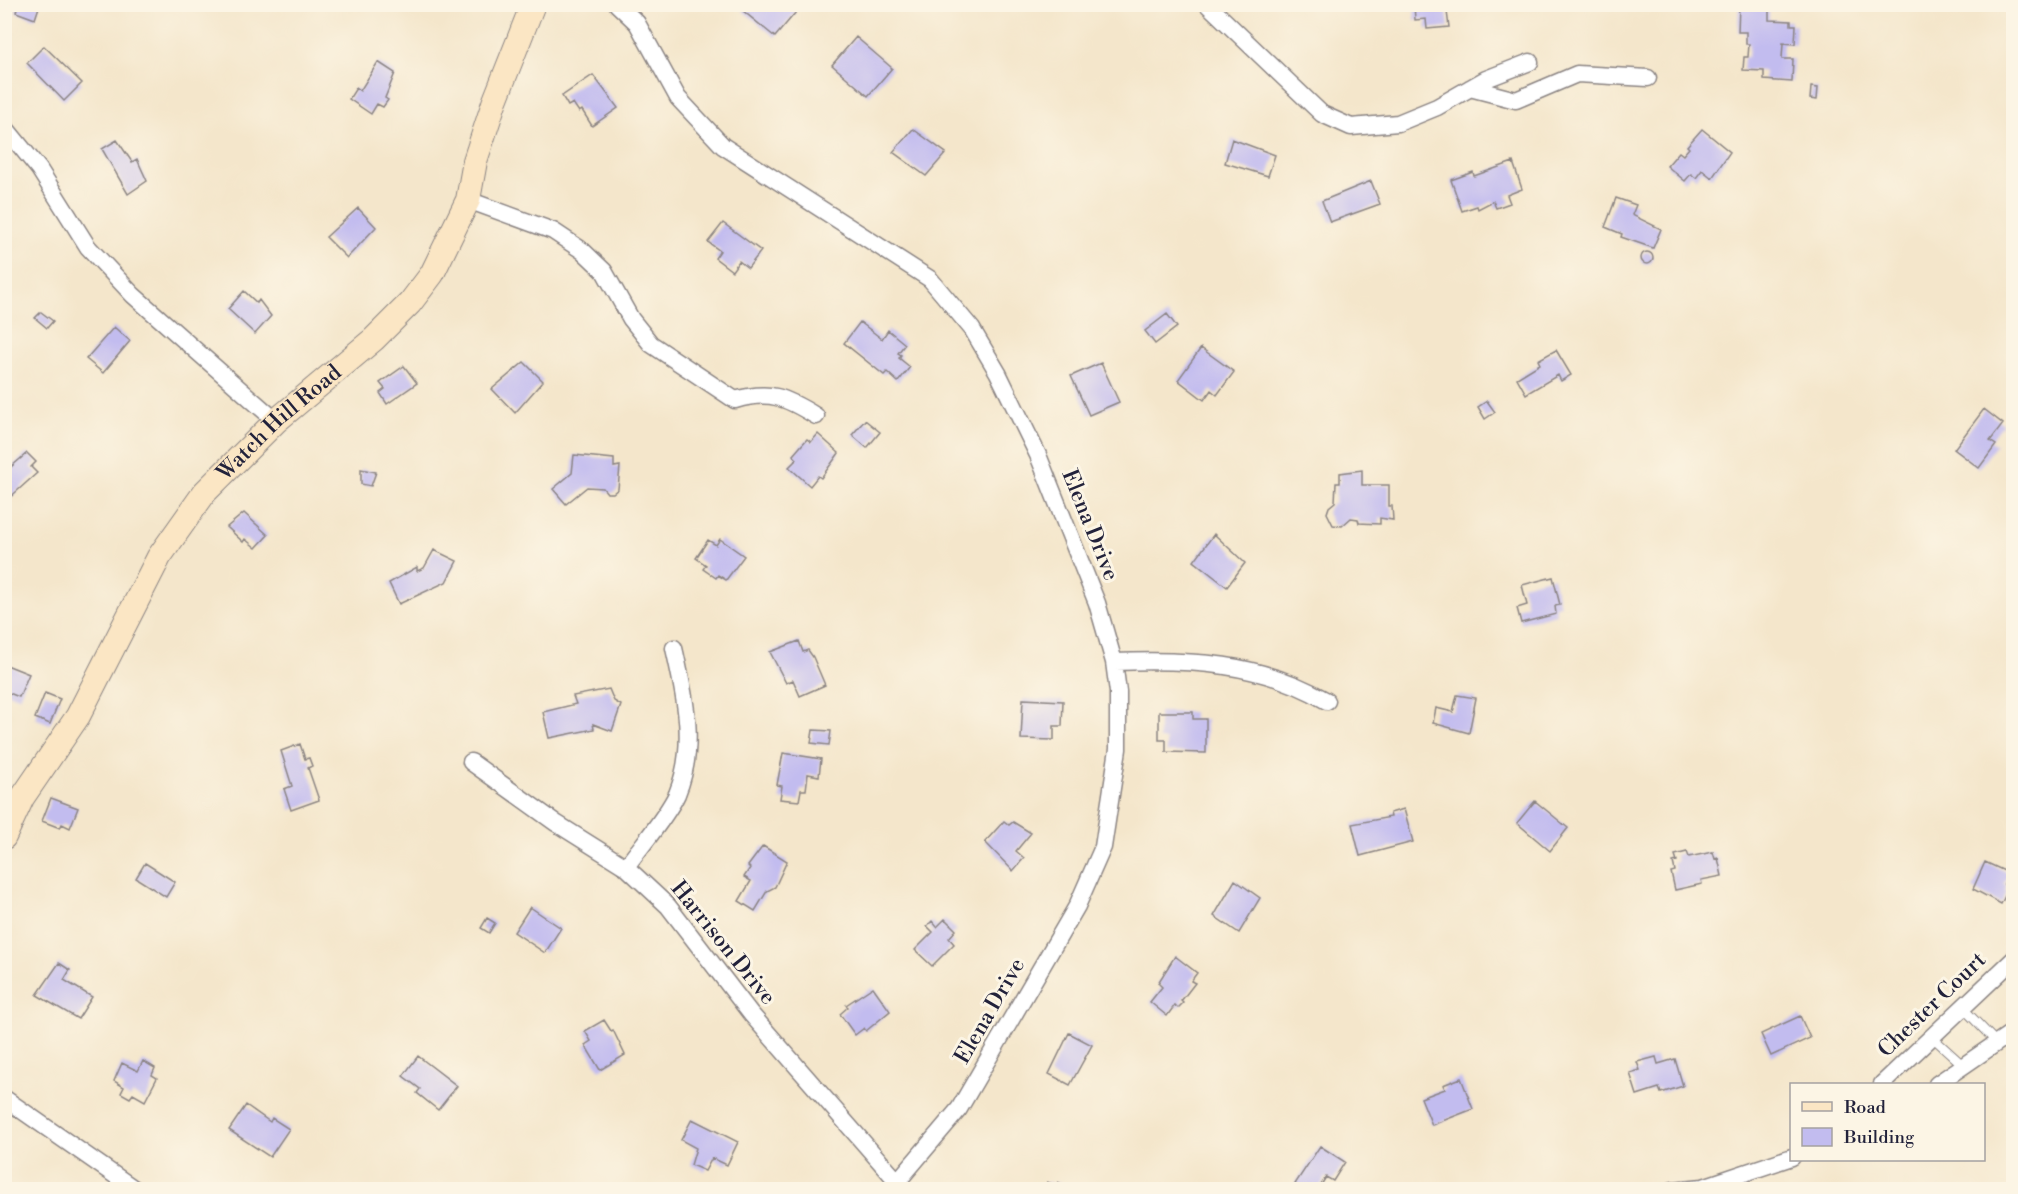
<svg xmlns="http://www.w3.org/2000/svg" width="2018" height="1194" font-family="'Libre Bodoni',serif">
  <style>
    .building { fill: #c2bcef }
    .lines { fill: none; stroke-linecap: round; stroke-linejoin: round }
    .lane-casing { stroke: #8b8483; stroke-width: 10 }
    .street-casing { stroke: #8b8483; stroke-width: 19 }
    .secondary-casing { stroke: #8b8483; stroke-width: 26 }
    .lane { stroke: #fff; stroke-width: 8 }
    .street { stroke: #fff; stroke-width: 16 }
    .secondary { stroke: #fbe6c4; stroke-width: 24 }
    .labels { text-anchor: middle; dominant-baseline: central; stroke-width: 6; stroke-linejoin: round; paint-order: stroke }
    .street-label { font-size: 22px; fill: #22223b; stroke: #fcf5e5 }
  </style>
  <rect width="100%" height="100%" fill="#fcf5e5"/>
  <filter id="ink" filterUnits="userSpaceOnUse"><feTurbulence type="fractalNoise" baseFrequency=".0167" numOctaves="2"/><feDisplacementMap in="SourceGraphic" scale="12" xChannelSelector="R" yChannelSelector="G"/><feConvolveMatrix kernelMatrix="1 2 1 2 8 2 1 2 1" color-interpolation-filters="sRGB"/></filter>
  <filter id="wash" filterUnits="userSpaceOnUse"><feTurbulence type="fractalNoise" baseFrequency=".008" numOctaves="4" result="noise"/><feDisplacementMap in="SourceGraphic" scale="24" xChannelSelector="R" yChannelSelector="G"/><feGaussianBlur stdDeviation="1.35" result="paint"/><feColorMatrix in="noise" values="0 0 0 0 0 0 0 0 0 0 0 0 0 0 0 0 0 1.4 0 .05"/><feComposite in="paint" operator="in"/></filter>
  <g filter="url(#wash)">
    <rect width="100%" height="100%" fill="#f4e6cb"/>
    <g id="blocks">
      <path class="building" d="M18,4H40L35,19L16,12Z
        M746,4H787L796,12L775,37L742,10Z
        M1414,4H1446L1449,27L1427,29L1426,19L1415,20Z
        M1739,5L1769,6V20L1791,21V25H1796L1795,44L1783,43L1782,59H1793L1792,82L1764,80V71L1743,70L1744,57H1748L1749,44H1746V32H1738Z
        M856,37L892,68L868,96L832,65Z
        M44,46L82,83L64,101L27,63Z
        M378,62L395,73L385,98L388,100L383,107L377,104L371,114L349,99L356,88L360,91Z
        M593,75L618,108L592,126L582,110L579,112L573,103L568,106L562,96Z
        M1811,87L1818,88L1817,100L1810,99Z
        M913,129L946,153L926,176L893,152Z
        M1702,129L1730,152L1712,178L1702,170L1696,178L1691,174L1685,181L1667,166L1679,152L1683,155L1689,148L1687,146Z
        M1232,139L1275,155L1268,176L1225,163Z
        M117,140L132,162L137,159L147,181L128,194L102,149Z
        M1513,162L1522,189L1507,195L1510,203L1496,208L1493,201L1478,209L1477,206L1462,211L1451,180L1473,172L1474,176Z
        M1371,181L1380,204L1330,222L1322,201Z
        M1616,198L1636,205L1632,215L1661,229L1653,248L1621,237L1622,234L1605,227Z
        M358,208L376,227L347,258L326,237Z
        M723,223L761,251L748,268L739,261L732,271L715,258L720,251L708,242Z
        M1641 258a6 6 0 1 1 12 0a6 6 0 1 1-12 0Z
        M244,291L257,303L259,300L271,316L255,334L228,309Z
        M41,312L53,321L47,328L35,318Z
        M1167,314L1177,327L1155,344L1145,331Z
        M860,322L882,339L888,330L905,344L898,353L901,355L899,358L910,367L898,382L887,372L884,375L844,343Z
        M114,327L130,341L103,373L86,359Z
        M1201,348L1234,372L1217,395L1211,390L1204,400L1178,380Z
        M1556,350L1571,375L1561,381L1558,375L1526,394L1517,378L1540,364L1538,360Z
        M524,362L543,381L515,413L492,389Z
        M1101,363L1119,402L1089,415L1071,376Z
        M404,366L417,383L387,404L380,393L385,389L380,383Z
        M1487,401L1495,412L1485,419L1478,407Z
        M1984,409L2003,424L1990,441L1996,445L1979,468L1954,449Z
        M865,420L880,432L867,448L852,435Z
        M818,434L839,453L821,478L818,476L810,486L789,467L797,459L793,455L807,439L811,442Z
        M27,453L36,462L31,467L37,473L6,501L4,473Z
        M574,455L614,459V467L620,466L618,489L613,493H607L603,488L587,487L566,504L553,489L572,473Z
        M361,469L376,472L371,486L361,484Z
        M1362,470V485H1389V506H1392L1393,520L1380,518V524L1359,523L1358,519L1351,518L1342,526L1333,525L1327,513L1329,507L1335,502L1336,483H1340V473Z
        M244,513L268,535L256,548L245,539L243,542L227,527Z
        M1214,534L1245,563L1227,587L1194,561Z
        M720,539L744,556L726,580L718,575L716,578L703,569L706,565L696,558L708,540L716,545Z
        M434,550L457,561L446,582L399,604L389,583L417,567V571L424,568Z
        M1553,577L1560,605L1555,606L1556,614L1521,623L1517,608L1527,605L1522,585Z
        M799,641L803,652L808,650L813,657L825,685L800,696L793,680L786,683L770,652Z
        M4,664L29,674L19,697L4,691Z
        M609,689L614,701L621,705L612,731L593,724L594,729L549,738L543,712L576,704L573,696Z
        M45,693L60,699L50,724L35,718Z
        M1457,695L1476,698L1469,733L1433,723L1436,708L1453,712Z
        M1023,699L1063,701L1062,726H1054V740L1021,739Z
        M1159,712H1193V719H1206V753L1166,752V740H1159Z
        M813,730L831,731L829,745L811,743Z
        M300,744L305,759L309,758L312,766L308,768L319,800L291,810L284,789L292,786L281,751Z
        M783,753L821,759L819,776L808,774L806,790H801L799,801L780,799L782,786L777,785Z
        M51,798L78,808L70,828L62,824L60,828L42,821Z
        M1535,801L1568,828L1550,851L1517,823Z
        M1404,809L1413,842L1360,856L1352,824L1391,817L1390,813Z
        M1004,821L1009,825L1013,822L1031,833L1016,851L1024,858L1013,871L985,842Z
        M763,846L787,861L775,887L767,891L755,911L739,901L751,881L744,877L750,868L748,866Z
        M1687,852L1689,857L1713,852L1715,859L1718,858L1722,876L1701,880L1702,884L1675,890L1671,872L1675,871L1673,862L1677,861L1675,855Z
        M1985,862L2009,873L2004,884L2007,885L2005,891L2007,892L2001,904L1973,889Z
        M145,863L175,882L166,897L136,878Z
        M1235,880L1260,898L1239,933L1214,916Z
        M530,907L561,928L545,953L514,932Z
        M487,918L495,923L489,933L481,928Z
        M945,919L956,930L949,938L954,944L932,966L915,950L933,932L927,926L932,921L937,927Z
        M1175,956L1197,973L1191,981L1195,983L1181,1001L1183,1003L1178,1008L1175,1005L1167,1016L1150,1002L1162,987L1158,983Z
        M59,963L70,970L64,980L92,997L78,1019L37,995Z
        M873,987L890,1011L866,1031L864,1028L855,1035L840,1014L848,1007L846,1005Z
        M1800,1016L1810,1038L1771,1056L1761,1034Z
        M604,1020L611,1031L613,1030L625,1055L600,1070L585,1045L591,1041L585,1031Z
        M1069,1033L1092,1045L1070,1085L1049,1074Z
        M418,1056L457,1086L438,1110L417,1093L420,1089L403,1076Z
        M1656,1057L1658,1064L1675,1059L1683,1086L1661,1093L1659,1088L1637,1095L1630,1073L1640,1070L1637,1062Z
        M143,1061L155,1068L152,1075L157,1078L145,1101L133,1094L130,1098L121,1093L124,1087L114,1081L122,1063L138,1071Z
        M1461,1078L1473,1109L1432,1125L1421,1098L1445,1089L1443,1085Z
        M246,1105L270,1122L272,1118L289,1129L270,1157L229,1130Z
        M692,1119L738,1142L727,1165L712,1158L705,1171L691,1165L696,1148L681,1140Z
        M1320,1146L1345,1162L1333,1181L1326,1177L1318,1190H1303L1295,1184Z
        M1047,1182L1057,1186L1058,1182L1073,1190H1044Z"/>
    </g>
  </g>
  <g filter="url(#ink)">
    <use href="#blocks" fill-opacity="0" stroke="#8b8483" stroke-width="1.5"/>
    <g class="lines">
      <g class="lane-casing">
        <path id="lane" d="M4,790L20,797
          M1962,1007L1997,1043
          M1931,1036L1964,1066"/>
      </g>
      <g class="street-casing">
        <path id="street" d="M617,4L637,23L678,98L723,146L930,279L972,329L998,373L1038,455L1097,603L1114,662L1118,692V749L1103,847L1077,906L959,1109L898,1181
          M1207,4L1322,114L1351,127L1398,123L1437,107L1486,79L1530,62
          M1470,88L1516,100L1577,74L1648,78
          M4,126L39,169L88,247L133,295L276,421
          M468,200L553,231L583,251L604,271L631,319L651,344L735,400C770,390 785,397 816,416
          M1114,662C1189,659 1261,662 1327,701
          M471,762L556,823L626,867L668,906L751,1014L904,1189
          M626,867C641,846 667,816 677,794C697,745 685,697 674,648
          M1882,1084L2014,959
          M1937,1084L2014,1031
          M4,1098L136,1190
          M1673,1190L1703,1187L1792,1157"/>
      </g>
      <g class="secondary-casing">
        <g id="secondary">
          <path id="s1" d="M4,837L22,798L78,716L159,557L205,492L276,421L374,339L410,303L432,274L468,200L475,161L494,103L533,4"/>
        </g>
      </g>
      <use href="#lane" class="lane"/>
      <use href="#street" class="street"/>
      <use href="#secondary" class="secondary"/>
    </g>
  </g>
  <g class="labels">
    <g class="street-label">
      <text stroke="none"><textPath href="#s1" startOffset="502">Watch Hill Road</textPath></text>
      <text transform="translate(1090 525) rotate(68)">Elena Drive</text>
      <text transform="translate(723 943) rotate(51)">Harrison Drive</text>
      <text transform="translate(1932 1005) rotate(-44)">Chester Court</text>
      <text transform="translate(990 1011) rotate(-60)">Elena Drive</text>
    </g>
  </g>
  <rect width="2018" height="1194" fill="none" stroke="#fcf5e5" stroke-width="24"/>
  <rect x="1790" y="1083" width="195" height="78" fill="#fcf5e5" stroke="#a5a1a1" stroke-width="1.5"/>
  <rect x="1802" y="1102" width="30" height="9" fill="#fbe6c4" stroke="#a5a1a1" stroke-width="1.5"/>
  <text x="1844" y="1113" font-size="18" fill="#22223b">Road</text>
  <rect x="1802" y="1128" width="30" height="18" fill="#c2bcef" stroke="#a5a1a1" stroke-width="1.5"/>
  <text x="1844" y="1143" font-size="18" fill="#22223b">Building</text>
</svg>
